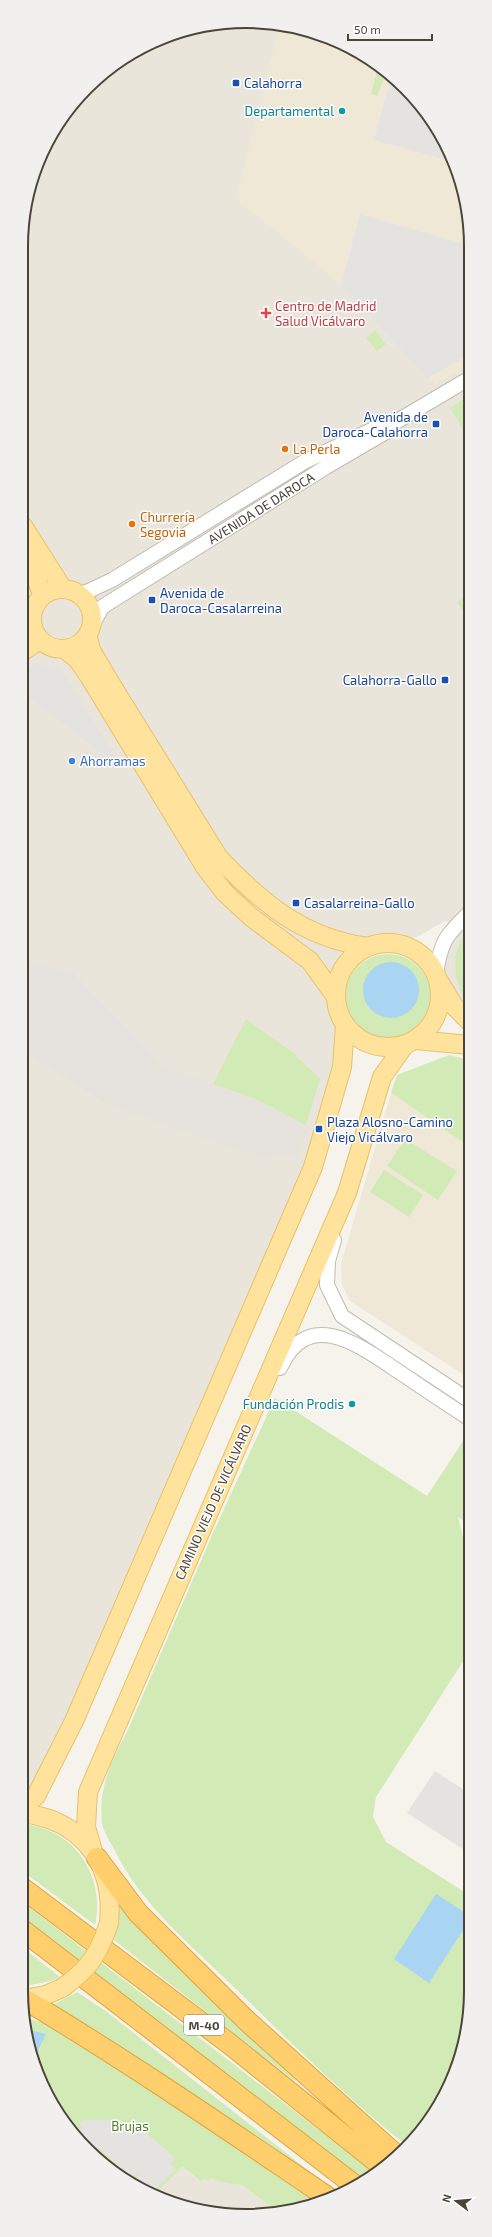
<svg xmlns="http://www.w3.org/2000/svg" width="492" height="2237" font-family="'Exo 2',sans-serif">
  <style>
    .residential { fill: #eae5da }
    .industrial { fill: #e6e2dd }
    .education { fill: #efe8d6 }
    .green { fill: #d2eab5 }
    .parking { fill: #e5e3e0 }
    .water { fill: #a9d4f2 }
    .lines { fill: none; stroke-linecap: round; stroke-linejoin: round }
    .minor-casing { stroke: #c2bbae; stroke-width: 16 }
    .major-casing { stroke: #e6c16a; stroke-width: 20 }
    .highway-casing { stroke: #e0a43c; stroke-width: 22 }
    .minor { stroke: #fff; stroke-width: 14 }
    .major { stroke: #ffe39c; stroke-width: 18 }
    .highway { stroke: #ffcf6e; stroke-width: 20 }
    .major-bridge-casing { stroke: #e6c16a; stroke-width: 20; stroke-linecap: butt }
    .major-bridge { stroke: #ffe39c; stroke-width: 18 }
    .transit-dot { fill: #1a4fb4; stroke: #fff; stroke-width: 1.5 }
    .culture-dot { fill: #0f9aa8; stroke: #fff; stroke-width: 1.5 }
    .health-dot { fill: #e0444e; stroke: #fff; stroke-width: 1.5 }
    .food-dot { fill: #e8710a; stroke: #fff; stroke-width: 1.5 }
    .shop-dot { fill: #3f7fe0; stroke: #fff; stroke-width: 1.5 }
    .labels { text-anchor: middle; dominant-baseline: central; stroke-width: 3; stroke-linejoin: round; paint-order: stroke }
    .shield { fill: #fff; stroke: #817c74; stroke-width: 1 }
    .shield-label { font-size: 12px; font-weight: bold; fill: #4b4439 }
    .transit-label { font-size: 13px; fill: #164399; stroke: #fff; text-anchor: start }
    .culture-label { font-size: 13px; fill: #0d838f; stroke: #fff; text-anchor: end }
    .health-label { font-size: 13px; fill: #be3a42; stroke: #fff; text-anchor: start }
    .food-label { font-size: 13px; fill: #c56008; stroke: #fff; text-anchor: start }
    .street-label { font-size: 13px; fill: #4b4439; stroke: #fff }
    .shop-label { font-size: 13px; fill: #366cbe; stroke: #fff; text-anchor: start }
    .park-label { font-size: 13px; fill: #4a7f2a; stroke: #fff }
    .rim { fill: none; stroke: #4b4439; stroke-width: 2 }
  </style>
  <rect width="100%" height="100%" fill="#f6f3ec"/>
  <path class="residential" d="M275,23L345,44L405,87L454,160L470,231V1022L439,981L455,925L445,921L417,937L368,947L349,960L342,970L338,981L336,997L337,1008L345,1025L324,1131L74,1721L21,1810L23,217L51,134L109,68L188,29Z
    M183,2165L200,2182L204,2178H210L242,2185L275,2210L232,2216L160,2199L154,2195Z"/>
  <path class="industrial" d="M22,960L72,972L161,1065L253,1099L310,1127L295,1160L286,1156L261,1158L108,1105L22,1050Z"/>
  <path class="education" d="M280,24L345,44L405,87L454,160L470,231V363L435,385L330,275L236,199Z
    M391,1093L470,1147V1379L350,1301L342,1285L341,1264Z"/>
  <path class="green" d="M378,68L386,73L377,96L371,94Z
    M375,330L386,344L377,351L366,338Z
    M470,395V441L450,408Z
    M470,594V605L462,610L457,602Z
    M470,929V1007C453,986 448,948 470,929Z
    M345 997a43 43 0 1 1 86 0a43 43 0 1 1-86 0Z
    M246,1019L291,1051L320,1079L306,1125L253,1098L213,1084Z
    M449,1055L470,1060V1147L391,1093L397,1075Z
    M405,1139L457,1171L438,1200L387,1166Z
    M384,1170L423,1195L409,1217L370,1192Z
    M275,1398L427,1496L465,1438L470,1441L469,1524L458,1517L469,1562V1652L376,1797L373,1817L386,1842L469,1895V2020L448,2091L406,2145C346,2097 291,2043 236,1989C192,1946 141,1905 114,1849C110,1842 105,1834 103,1827C96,1793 111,1761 127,1732L213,1533Z
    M21,1824C73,1827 106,1875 95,1925L21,1870Z
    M116,1895L293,2077L296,2082L114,1940L117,1926Z
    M21,1901L374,2172L362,2179L21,1916Z
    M21,1946L60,1977L51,1981L21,1987Z
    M77,1992L107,2012L337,2193L49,2007Z
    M26,2018L56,2026L322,2202L275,2210L242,2185L221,2182L210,2178L208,2181L204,2178L201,2182L183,2166L154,2195L87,2150L38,2077Z"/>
  <path class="parking" d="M391,77L405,87L451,155L450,161L374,140Z
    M360,214L465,244L463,259L466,261L470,244V354L428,378L341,286Z
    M35,664L61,669L115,756L113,762L22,692V674Z
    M435,1771L469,1793V1853L407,1813Z
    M87,2120H118L137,2125L175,2158L170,2164L176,2169L151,2193L134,2181L140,2174L138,2173L131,2178L100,2149L85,2147L84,2139L79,2138L77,2130L81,2129L80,2121Z"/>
  <path class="water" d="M363 990a28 28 0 1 1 56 0a28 28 0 1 1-56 0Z
    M436,1894L469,1915V1921L429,1983L394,1959Z
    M30,2030L46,2034L36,2054L33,2053Z"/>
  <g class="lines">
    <g class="minor-casing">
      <path id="minor" d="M80,595L112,580L304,462L382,425L389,423
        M93,624L102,607L326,467L386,432L394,423L470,378
        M436,974C441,939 447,935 470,912
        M334,1240L328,1261L327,1285L342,1316L470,1401
        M280,1368C309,1305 361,1347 401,1373C424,1389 447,1404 470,1419"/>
    </g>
    <g class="major-casing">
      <path id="major" d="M23,526L63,589
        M23,556L37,581L43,596
        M32 619a30 30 0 1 1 60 0a30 30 0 1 1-60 0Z
        M88,637L91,650L111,684L219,858C262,903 303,938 368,947
        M66,650L77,659L89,676L205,867L225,893L251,917L310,961L336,997
        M22,652L40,640
        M336 995a52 52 0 1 1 104 0a52 52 0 1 1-104 0Z
        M440,983L454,1006L470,1022
        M416,1040L470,1045
        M21,1810L36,1796L74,1721L313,1167L342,1067L345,1025
        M21,1813C81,1819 115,1863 109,1923
        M93,1851L86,1827L88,1792L347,1193L382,1077L404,1046
        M23,1999L46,1995L62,1988"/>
    </g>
    <g class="highway-casing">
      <path id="highway" d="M97,1858L138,1913L247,2021L397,2156
        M21,1887L231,2045L383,2167
        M21,1929L353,2184
        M24,1999C128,2061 228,2130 329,2198"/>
    </g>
    <use href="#minor" class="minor"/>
    <use href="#major" class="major"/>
    <use href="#highway" class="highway"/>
    <g class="major-bridge-casing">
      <path id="major-bridge" d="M62,1988C89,1969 99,1954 109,1923"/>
    </g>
    <use href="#major-bridge" class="major-bridge"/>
  </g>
  <g class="transit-dot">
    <rect x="232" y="79" width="8" height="8" rx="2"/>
    <rect x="432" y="420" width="8" height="8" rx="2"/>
    <rect x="148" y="596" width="8" height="8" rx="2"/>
    <rect x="441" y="676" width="8" height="8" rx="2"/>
    <rect x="292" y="899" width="8" height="8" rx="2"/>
    <rect x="315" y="1125" width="8" height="8" rx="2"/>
  </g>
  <g class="culture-dot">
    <circle cx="342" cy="111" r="4"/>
    <circle cx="352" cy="1404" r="4"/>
  </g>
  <path class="health-dot" d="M264 307h4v4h4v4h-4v4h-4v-4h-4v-4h4z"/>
  <g class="food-dot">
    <circle cx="285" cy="449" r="4"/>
    <circle cx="132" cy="524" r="4"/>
  </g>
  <circle class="shop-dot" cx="72" cy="761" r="4"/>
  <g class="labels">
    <rect class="shield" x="184" y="2015" width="40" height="20" rx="3"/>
    <g class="shield-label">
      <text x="204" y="2025">M-40</text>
    </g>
    <g class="transit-label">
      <text x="244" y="83">Calahorra</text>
      <text x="428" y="417" text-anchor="end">Avenida de<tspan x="428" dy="15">Daroca-Calahorra</tspan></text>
      <text x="160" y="593">Avenida de<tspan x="160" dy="15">Daroca-Casalarreina</tspan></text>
      <text x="437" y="680" text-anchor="end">Calahorra-Gallo</text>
      <text x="304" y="903">Casalarreina-Gallo</text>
      <text x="327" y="1122">Plaza Alosno-Camino<tspan x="327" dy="15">Viejo Vicálvaro</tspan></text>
    </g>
    <g class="culture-label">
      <text x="334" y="111">Departamental</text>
      <text x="344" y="1404">Fundación Prodis</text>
    </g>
    <g class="health-label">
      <text x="275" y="306">Centro de Madrid<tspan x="275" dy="15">Salud Vicálvaro</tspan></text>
    </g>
    <g class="food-label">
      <text x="293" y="449">La Perla</text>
      <text x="140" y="517">Churrería<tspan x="140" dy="15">Segovia</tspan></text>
    </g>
    <g class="street-label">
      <text transform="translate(261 508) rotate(-32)">AVENIDA DE DAROCA</text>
      <text transform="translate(213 1502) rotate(-66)">CAMINO VIEJO DE VICÁLVARO</text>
    </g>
    <g class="shop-label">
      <text x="80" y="761">Ahorramas</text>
    </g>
    <g class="park-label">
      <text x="130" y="2126">Brujas</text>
    </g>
  </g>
  <path d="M0 0H492V2237H0ZM246 28H246A218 218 0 0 1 464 246V1991A218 218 0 0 1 246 2209H246A218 218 0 0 1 28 1991V246A218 218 0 0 1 246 28Z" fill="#f1f0ef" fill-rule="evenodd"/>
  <path class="rim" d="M246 28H246A218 218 0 0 1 464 246V1991A218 218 0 0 1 246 2209H246A218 218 0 0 1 28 1991V246A218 218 0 0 1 246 28Z"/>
  <g transform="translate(456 2201) rotate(286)" stroke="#ffffff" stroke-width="3" paint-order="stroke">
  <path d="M0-3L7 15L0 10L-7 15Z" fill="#4b4439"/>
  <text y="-6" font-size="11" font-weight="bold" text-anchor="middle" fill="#4b4439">N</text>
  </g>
  <path d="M348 34v6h84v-6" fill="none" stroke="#4b4439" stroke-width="2"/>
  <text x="354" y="34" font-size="12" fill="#4b4439" stroke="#ffffff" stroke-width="3" paint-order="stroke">50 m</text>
</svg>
